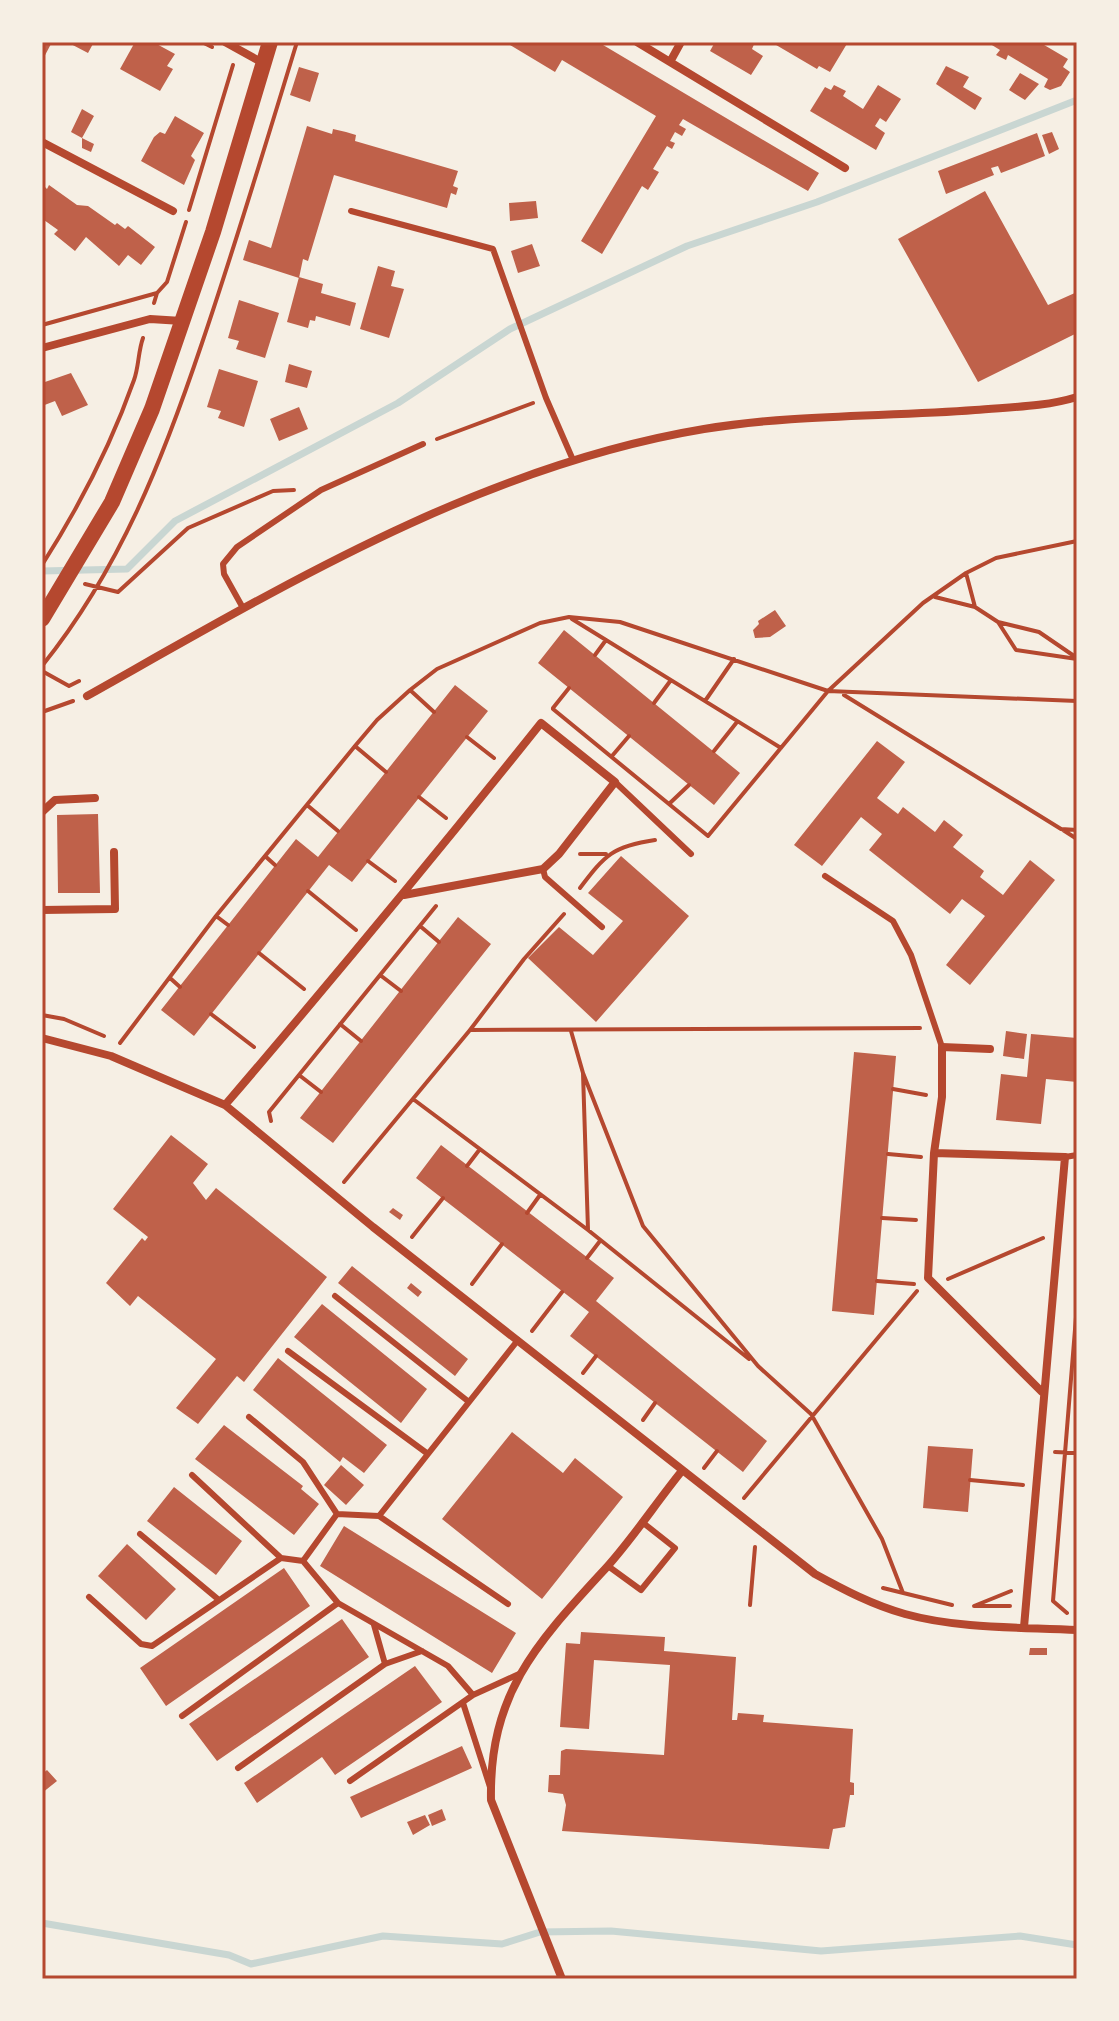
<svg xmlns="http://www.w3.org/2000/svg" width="1119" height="2021" font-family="'DM Sans',sans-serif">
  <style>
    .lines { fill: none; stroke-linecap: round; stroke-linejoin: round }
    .stream { stroke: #c9d6d2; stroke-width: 7 }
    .building { fill: #bf614a }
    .path { stroke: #b5482f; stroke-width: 4 }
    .service { stroke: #b5482f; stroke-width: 6 }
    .minor { stroke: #b5482f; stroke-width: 8 }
    .secondary { stroke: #b5482f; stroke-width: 16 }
    .neatline { fill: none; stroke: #b5482f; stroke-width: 3 }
  </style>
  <rect width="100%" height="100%" fill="#f6efe4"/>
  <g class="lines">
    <path class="stream" d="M42,571L127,569L175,521L398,403L510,329L687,246L817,202L1077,100
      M42,1923L229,1955L251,1964L383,1936L502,1944L540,1932L611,1931L821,1951L1020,1936L1077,1945"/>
  </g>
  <path class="building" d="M42,42H52L42,61Z
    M67,42H94L88,53Z
    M135,42H153L175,54L167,66L173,69L160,91L120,69Z
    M505,42H598L819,173L808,191L683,119L679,125L686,129L682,136L675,132L670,141L675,143L672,149L667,146L653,169L659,172L648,190L642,186L602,254L581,241L656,116L562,60L555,72Z
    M715,42H755L752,49L763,56L751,75L710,51Z
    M771,42H848L830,72L819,66L817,69Z
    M987,42H1039L1068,59L1063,67L1070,72L1061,86L1050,90L1044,87L1048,79L1008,55L1006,60L996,55L1000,50Z
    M946,66L969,77L963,87L982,98L975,110L936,84Z
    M299,67L319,73L310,102L290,95Z
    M1020,73L1039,84L1025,100L1009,90Z
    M834,85L846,91L843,96L863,109L878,85L901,99L886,122L880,118L875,126L885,133L876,150L810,111L825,87L831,90Z
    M82,109L94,116L82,138L94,144L91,152L82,148V138L71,132Z
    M175,116L204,133L191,156L195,160L184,185L141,161L154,137L160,132L165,134Z
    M307,126L332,134L333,129L346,132L356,135L355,141L458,171L453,186L458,188L456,195L451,193L447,208L334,175L308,261L303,259L299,278L243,260L249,240L271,248Z
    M1052,132L1059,149L1049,154L1042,135Z
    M1037,133L1045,156L1001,173L998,166L991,168L994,175L946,194L938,171Z
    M42,184L47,189L49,185L77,205L88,206L115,225L117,223L125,229L128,226L155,247L141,265L128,255L119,266L86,237L75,251L54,234L58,230L44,220L42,223Z
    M985,191L1048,305L1077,292V333L978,382L898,239Z
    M536,201L538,218L510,221L509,203Z
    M532,244L540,266L518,273L511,251Z
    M378,266L395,271L391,286L404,289L389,338L360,329Z
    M299,277L323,284L321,293L356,303L350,326L316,316L315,321L310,320L308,328L287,322Z
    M239,300L279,313L265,358L236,349L239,341L228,338Z
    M289,364L312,371L307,388L285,382Z
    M219,369L258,381L244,427L218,418L221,411L207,407Z
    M71,373L88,405L62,416L55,401L42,406V383Z
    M299,407L308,429L279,441L270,419Z
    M775,610L786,626L770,637L755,638L753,630L759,624L758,621Z
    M564,630L740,773L714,805L538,663Z
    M455,685L488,711L352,882L329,865L194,1036L161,1010L296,839L318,857Z
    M877,741L905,762L877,798L898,814L903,807L935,832L944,820L963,835L953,847L984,871L980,877L1003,895L1030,860L1055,880L970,985L946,965L985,916L962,899L950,914L869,850L882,834L861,817L822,866L794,845Z
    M98,814L100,893H58L57,815Z
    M621,856L689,916L596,1022L528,958L559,927L593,955L623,921L588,893Z
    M458,917L491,944L333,1143L300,1118Z
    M1006,1031L1027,1034L1024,1059L1003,1056Z
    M1031,1034L1077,1038V1082L1046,1079L1041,1124L996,1120L1001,1074L1027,1077Z
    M854,1052L896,1056L874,1315L832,1311Z
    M171,1135L208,1164L193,1183L206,1200L216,1188L327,1277L244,1382L237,1376L198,1424L176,1408L216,1359L138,1296L130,1306L106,1283L142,1238L145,1241L148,1237L113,1209Z
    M441,1145L614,1278L596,1301L767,1441L743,1472L570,1336L589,1312L416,1178Z
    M393,1208L403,1215L400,1220L389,1212Z
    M352,1266L468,1359L455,1376L338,1283Z
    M411,1283L422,1292L418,1297L407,1288Z
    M322,1304L427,1389L401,1423L294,1337Z
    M278,1358L387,1445L364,1473L343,1457L340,1462L253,1390Z
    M224,1425L303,1486L301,1489L319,1504L294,1535L195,1459Z
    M512,1432L563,1473L575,1458L623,1497L542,1599L442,1519Z
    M928,1446L973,1449L968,1512L923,1508Z
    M341,1465L364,1485L346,1505L324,1485Z
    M174,1487L242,1541L216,1575L147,1521Z
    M344,1526L516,1633L492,1673L320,1566Z
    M127,1544L176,1589L146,1620L98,1576Z
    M284,1568L310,1606L166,1706L140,1668Z
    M342,1619L369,1657L217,1761L189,1724Z
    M581,1632L665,1637L664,1651L736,1657L732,1720H737L738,1713L764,1715L763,1722L853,1729L850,1782L854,1783V1795H850L845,1827L833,1829L829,1849L562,1831L566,1805L563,1794L548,1792L549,1775H560L561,1751L566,1749L664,1755L670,1665L594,1660L589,1729L560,1727L566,1643L580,1644Z
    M1030,1648H1047V1655H1029Z
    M415,1666L442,1702L335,1775L322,1757L257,1803L244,1783Z
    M462,1746L472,1768L361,1818L350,1797Z
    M47,1770L57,1781L42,1793V1774Z
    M442,1809L446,1820L432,1826L428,1815Z
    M425,1815L430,1825L413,1835L407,1822Z"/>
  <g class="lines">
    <path class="path" d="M202,42L212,47
      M1073,42L1077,44
      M189,210L233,65
      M157,293L167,282L186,222
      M42,325L157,293L154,303
      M437,439L533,403
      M42,565C79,507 111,445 134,380C139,366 138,352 143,338
      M966,573L923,603L828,691L1077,701
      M85,584L118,592L188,528L273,491L294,490
      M935,597L975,607
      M572,619L781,748
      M998,622L975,607L966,573L996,558L1077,541
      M595,655L606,640
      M1077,658L1039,632L998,622L1016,650L1077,659
      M42,666C120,569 163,459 202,343C236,243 266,143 297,42
      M42,671L69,686L79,681
      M410,690L434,712
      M844,695L1061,829L1077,830
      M705,701L734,659
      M654,703L671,680
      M553,708L569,688
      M42,712L73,701
      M467,737L494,758
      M355,746L386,772
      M714,751L737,722
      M612,756L629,736
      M419,797L446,818
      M670,803L689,785
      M307,805L338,831
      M1063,830L1077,839
      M580,854H606
      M265,856L275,865
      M368,861L395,881
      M580,888C605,855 613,846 655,840
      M308,891L356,930
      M216,916L228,925
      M420,926L439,942
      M259,953L304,989
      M380,975L401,991
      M170,978L180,987
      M211,1014L254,1047
      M42,1015L64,1019L104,1036
      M340,1024L361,1041
      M470,1030L524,959L564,914
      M571,1031L583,1073L588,1230
      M120,1043L216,916L355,746L377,720L410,690L437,669L540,623L569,617L620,622L828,691L708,836L553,709
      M583,1073L643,1226L758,1366L811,1414L882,1539L903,1593
      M299,1075L321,1092
      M893,1089L926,1095
      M413,1099L588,1230L749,1359
      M271,1121L269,1112L436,906
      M888,1154L921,1157
      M467,1166L480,1149
      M344,1182L470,1030L920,1028
      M527,1213L540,1195
      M882,1218L916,1220
      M412,1237L443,1198
      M587,1258L600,1241
      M948,1279L1043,1238
      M877,1281L914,1284
      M472,1284L502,1244
      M532,1331L562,1292
      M583,1373L596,1356
      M643,1420L655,1403
      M1055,1452L1077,1453
      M704,1468L717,1451
      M970,1480L1023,1485
      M744,1498L917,1291
      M883,1588L952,1605
      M750,1605L755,1547
      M1010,1606H974L1011,1591
      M1067,1613L1053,1601L1077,1305"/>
    <path class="service" d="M351,211L493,249L546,398L573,460
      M243,608L224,574L223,564L237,547L321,490L423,444
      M615,782L691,854
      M543,869L545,877L602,927
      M825,876L893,921L911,955L942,1047
      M1065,1157L1077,1155
      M335,1296L469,1402
      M288,1351L428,1454
      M249,1417L303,1462L337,1514L379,1516
      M192,1475L281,1558L303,1561L338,1603L448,1666L473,1695L519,1674
      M140,1534L219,1600
      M303,1561L337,1514
      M608,1566L641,1590L675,1548L642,1522
      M89,1597L141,1644L152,1646L281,1558
      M508,1604L379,1516L518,1340
      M385,1664L422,1651
      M463,1703L490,1787
      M182,1716L338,1603
      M238,1768L385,1664L374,1625
      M350,1781L473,1695"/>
    <path class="minor" d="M225,42L263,63
      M637,42L845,168
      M670,62L681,42
      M42,142L173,211
      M42,348L150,319L182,321
      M87,696C281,587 481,466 704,429C794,414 885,417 975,410C1008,407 1045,407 1077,397
      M42,812L55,800L95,798
      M42,910L115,909L114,852
      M42,1038L111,1056L225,1105L373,1227L815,1574C844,1590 873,1605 905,1614C959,1629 1021,1627 1077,1630
      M225,1105C333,979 438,852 541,723L615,782L559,854L543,869L404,895
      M934,1153L942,1097V1047L990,1049
      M1024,1627L1065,1157L934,1153L928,1278L1042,1392
      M562,1979L491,1800C489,1692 538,1642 606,1568C633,1538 656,1503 681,1472"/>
    <path class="secondary" d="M42,619L112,502L152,409L213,232L270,42"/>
  </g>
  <rect width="1119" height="2021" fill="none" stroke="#f6efe4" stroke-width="88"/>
  <rect x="44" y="44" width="1031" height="1933" class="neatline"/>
</svg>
